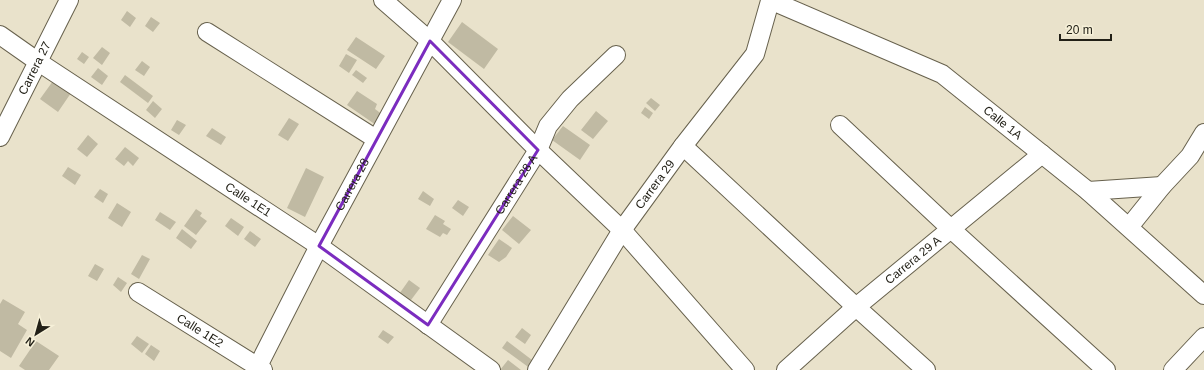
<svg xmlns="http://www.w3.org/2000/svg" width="1204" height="370" font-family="Arial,sans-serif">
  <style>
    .building { fill: #c0baa3 }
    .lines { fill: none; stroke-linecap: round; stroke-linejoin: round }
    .minor-casing { stroke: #67614d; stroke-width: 20 }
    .minor { stroke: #fff; stroke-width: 18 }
    .marked { fill: none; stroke: #7b2cbf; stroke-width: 3; stroke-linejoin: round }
    .labels { text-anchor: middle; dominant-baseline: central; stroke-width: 3; stroke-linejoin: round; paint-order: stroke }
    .street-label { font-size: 12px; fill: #222017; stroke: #f6f0d8 }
  </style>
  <rect width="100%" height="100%" fill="#e9e2cb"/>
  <path class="building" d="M127,11L136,18L130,27L121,20Z
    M151,17L160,23L153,32L145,26Z
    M462,22L498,49L484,69L448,42Z
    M356,37L385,56L376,69L347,50Z
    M102,47L110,53L102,65L93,58Z
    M82,52L89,57L84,64L77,59Z
    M346,54L357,60L349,73L339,66Z
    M142,61L150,67L144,76L135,70Z
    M98,68L108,76L102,85L91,77Z
    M356,70L367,78L363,83L352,75Z
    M125,75L153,96L148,103L120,82Z
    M53,81L71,93L58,112L40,99Z
    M357,91L377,104L375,109L383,115L376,125L347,105Z
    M651,98L660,105L655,111L646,103Z
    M153,101L162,109L155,118L146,110Z
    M645,107L653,113L649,119L641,113Z
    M596,111L608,121L593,139L581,130Z
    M289,118L299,124L288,141L278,135Z
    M177,120L186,125L179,135L171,130Z
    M563,126L590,145L580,160L552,140Z
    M212,128L226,137L221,145L206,136Z
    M88,135L98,144L87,157L77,149Z
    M125,147L139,158L133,166L128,161L124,166L115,159Z
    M68,167L81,175L75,185L62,176Z
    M306,168L324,177L305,217L287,208Z
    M100,189L108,194L103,203L94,197Z
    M423,191L434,199L430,206L418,199Z
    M458,200L469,207L463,216L452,208Z
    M117,203L131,212L122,227L108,218Z
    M196,209L202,213L200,216L207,221L196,235L184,226Z
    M160,212L176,222L170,230L155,220Z
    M435,215L445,221L443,224L451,229L447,235L443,233L440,237L426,229Z
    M513,216L531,230L519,244L502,230Z
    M231,218L244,227L238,236L225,226Z
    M182,229L197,241L191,249L176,238Z
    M250,231L261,239L255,247L244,239Z
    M499,239L512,248L506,257L499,262L488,255Z
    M142,255L150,259L139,279L131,274Z
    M95,264L104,269L97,281L88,276Z
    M118,277L127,283L121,292L113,285Z
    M409,280L420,288L408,304L397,297Z
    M3,299L25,312L18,324L27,330L11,358L0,351V304Z
    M522,328L531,335L525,344L515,337Z
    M383,330L394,337L388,344L378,337Z
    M137,336L149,344L142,353L131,344Z
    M36,341L59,356L49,370H25L19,366Z
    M507,341L536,363L531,369L502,348Z
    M151,345L160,351L154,361L145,354Z
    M508,360L521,370H500Z"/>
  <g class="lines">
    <g class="minor-casing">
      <g id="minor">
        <path d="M383,0L430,41L538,150L622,230L745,370"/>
        <path id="s1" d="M770,0L942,74L1088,191L1204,295"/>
        <path d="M207,32L376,139"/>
        <path id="s2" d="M0,35L37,61L319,246L491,370"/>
        <path d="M840,125L951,229L1106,370"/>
        <path id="s3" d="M0,137L69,0"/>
        <path d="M683,146L856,307L926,370"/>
        <path d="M1088,191L1162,186"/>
        <path d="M1129,227L1162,186L1190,156L1204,133"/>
        <path id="s4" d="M138,292L263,370"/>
        <path id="s5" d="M428,325L538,150L548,126L570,99L616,55"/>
        <path id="s6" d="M256,370L319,246L452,0"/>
        <path id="s7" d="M537,370L622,230L683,146L755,54L770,1"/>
        <path id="s8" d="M786,370L856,307L1042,154"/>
        <path d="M1173,370L1204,337"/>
      </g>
    </g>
    <use href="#minor" class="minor"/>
  </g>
  <path class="marked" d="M430,41L538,150L428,325L319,246Z"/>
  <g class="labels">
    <g class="street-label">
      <text stroke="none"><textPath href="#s3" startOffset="77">Carrera 27</textPath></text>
      <text stroke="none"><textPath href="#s1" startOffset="265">Calle 1A</textPath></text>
      <text stroke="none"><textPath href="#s6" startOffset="209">Carrera 28</textPath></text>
      <text stroke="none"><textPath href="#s7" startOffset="220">Carrera 29</textPath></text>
      <text stroke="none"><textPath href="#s5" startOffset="166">Carrera 28 A</textPath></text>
      <text stroke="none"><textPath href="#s2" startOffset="298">Calle 1E1</textPath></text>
      <text stroke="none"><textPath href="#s8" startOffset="168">Carrera 29 A</textPath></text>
      <text stroke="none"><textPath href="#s4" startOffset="73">Calle 1E2</textPath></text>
    </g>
  </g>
  <g transform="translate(36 334) rotate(217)" stroke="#f6f0d8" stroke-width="3" paint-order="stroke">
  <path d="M0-3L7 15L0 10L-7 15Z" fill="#222017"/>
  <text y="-6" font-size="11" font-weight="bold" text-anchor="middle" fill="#222017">N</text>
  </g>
  <path d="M1060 34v6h51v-6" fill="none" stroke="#222017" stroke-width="2"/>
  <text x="1066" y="34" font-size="12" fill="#222017" stroke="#f6f0d8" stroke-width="3" paint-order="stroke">20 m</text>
</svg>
